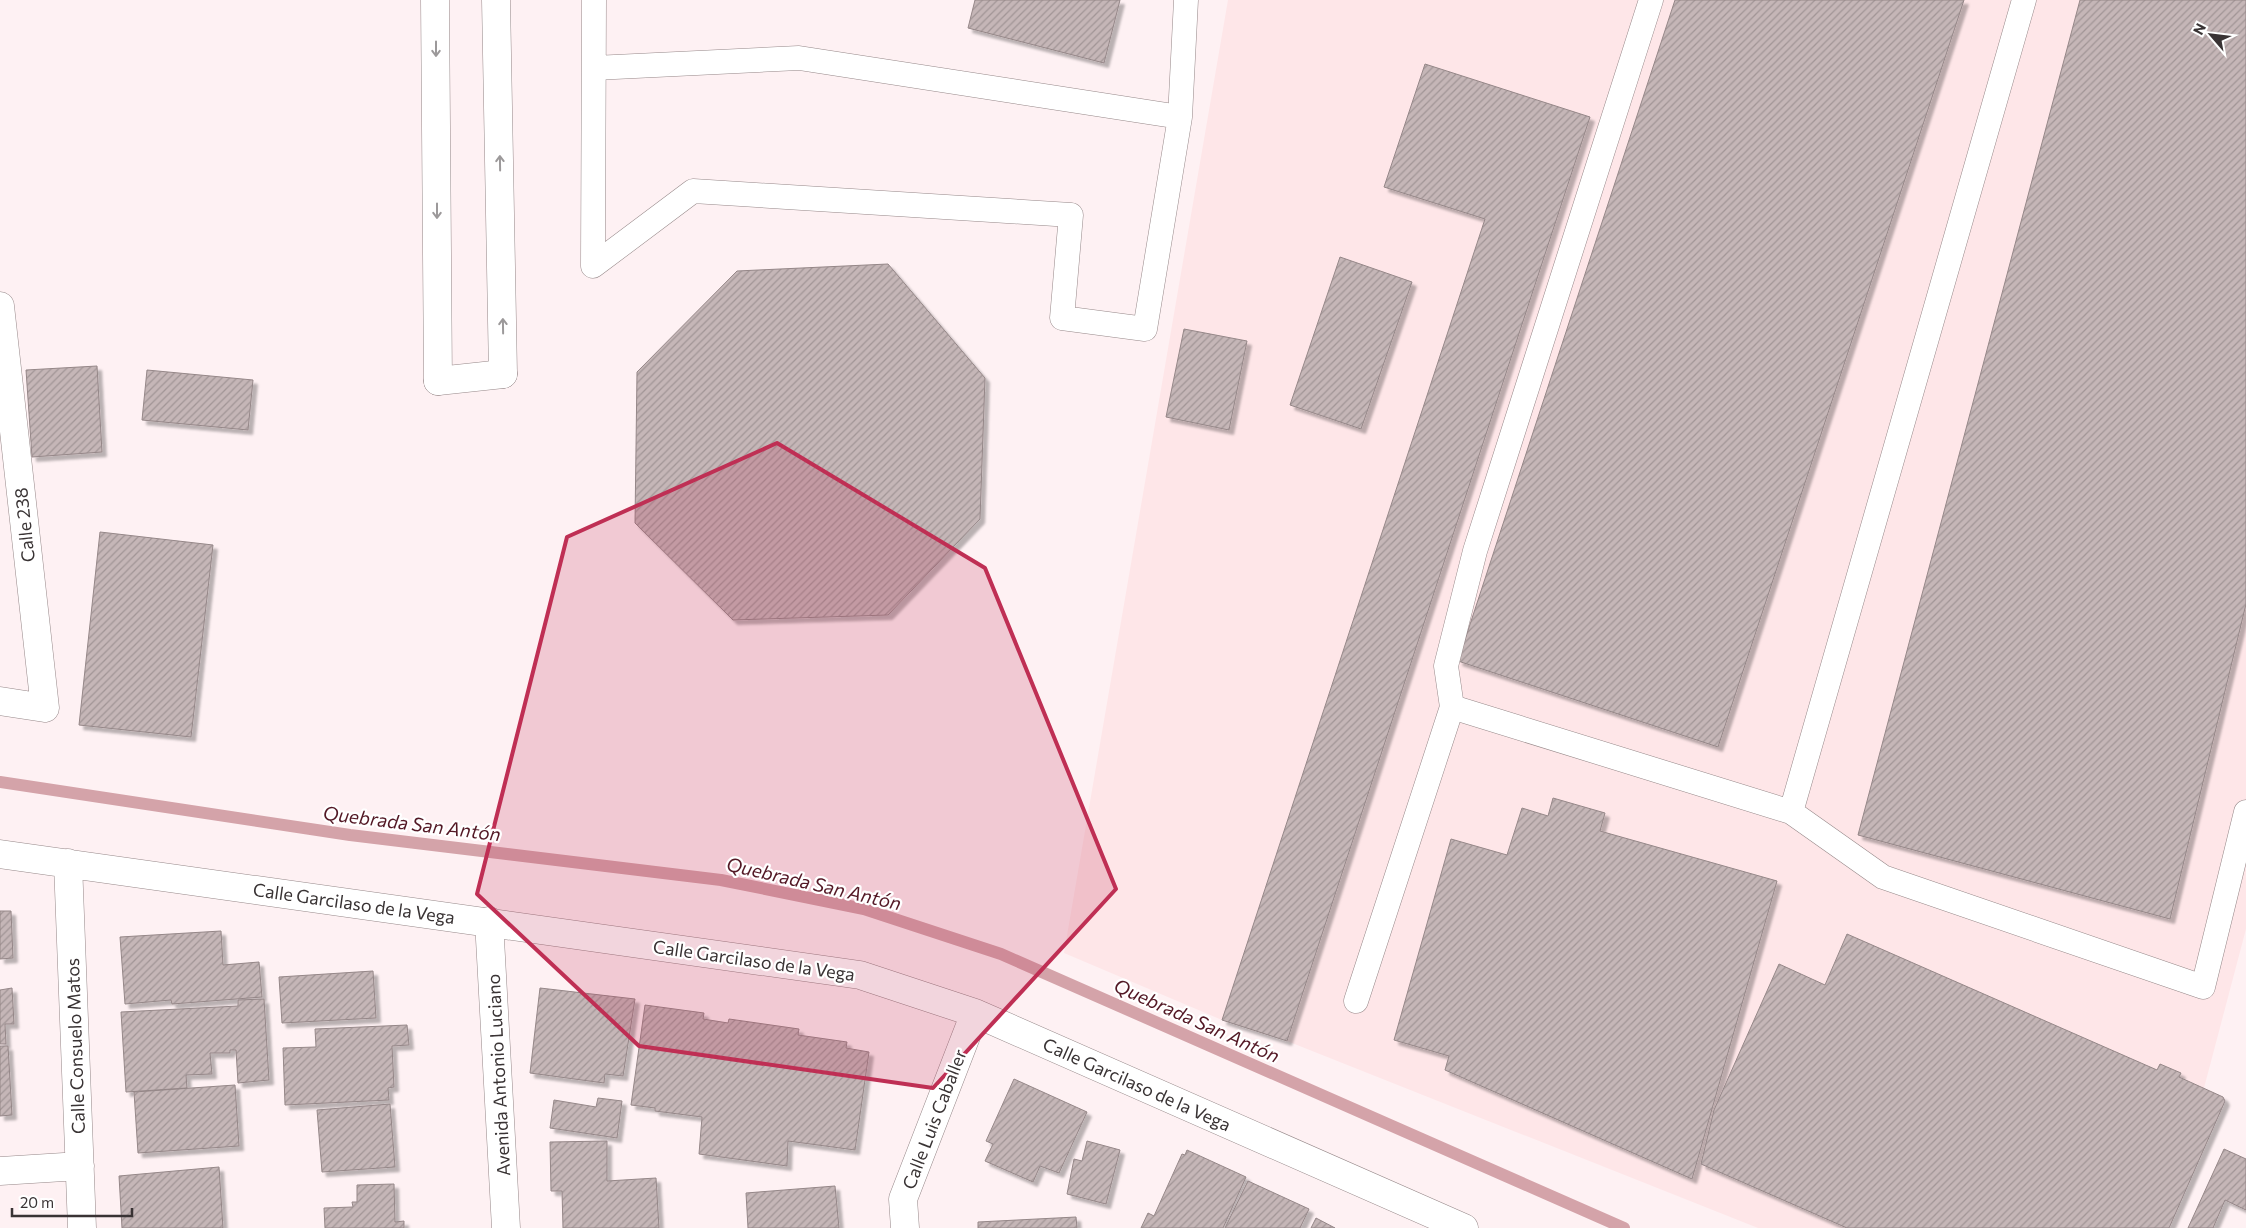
<svg xmlns="http://www.w3.org/2000/svg" width="2246" height="1228" font-family="Commissioner,sans-serif">
  <style>
    .built { fill: #fee6e8 }
    .lines { fill: none; stroke-linecap: round; stroke-linejoin: round }
    .stream { stroke: #d4a3a9; stroke-width: 12 }
    .building { fill: url(#building-hatch); stroke: #958788; filter: url(#shadow) }
    .lane-casing { stroke: #968889; stroke-width: 25 }
    .street-casing { stroke: #968889; stroke-width: 29 }
    .secondary-casing { stroke: #968889; stroke-width: 29 }
    .lane { stroke: #fff; stroke-width: 24 }
    .street { stroke: #fff; stroke-width: 28 }
    .secondary { stroke: #fff; stroke-width: 28 }
    .oneway { stroke: #9c999a }
    .marked { fill: #bf2f54; fill-opacity: 0.2; stroke: #bf2f54; stroke-width: 4; stroke-linejoin: round }
    .labels { text-anchor: middle; dominant-baseline: central; stroke-width: 4.5; stroke-linejoin: round; paint-order: stroke }
    .street-label { font-size: 18px; fill: #393334; stroke: #fff }
    .water-label { font-size: 19px; font-style: italic; fill: #531825; stroke: #fff }
  </style>
  <defs>
    <pattern id="building-hatch" width="6" height="6" patternUnits="userSpaceOnUse" patternTransform="scale(1.25)"><rect width="6" height="6" fill="#c5b6b7"/><path d="M-1 1l2-2M0 6l6-6M5 7l2-2" fill="none" stroke="#a19596"/></pattern>
    <filter id="shadow"><feDropShadow dx="4.5" dy="4.5" stdDeviation="1" flood-color="#0004"/></filter>
  </defs>
  <rect width="100%" height="100%" fill="#fef1f3"/>
  <path class="built" d="M1228,0H2246V929L2167,1228H1758L1287,1041L1222,1020L1064,953Z"/>
  <g class="lines">
    <path class="stream" d="M0,782L350,835L721,880L864,909L1001,954L1624,1228"/>
  </g>
  <path class="building" d="M975,0H1120L1104,63L968,28Z
    M1675,0H1964L1718,747L1458,661Z
    M2080,0H2246V604L2170,919L1858,835Z
    M1425,64L1590,117L1287,1041L1222,1020L1485,219L1384,187Z
    M1340,257L1412,282L1361,429L1290,405Z
    M888,264L985,378L980,519L888,615L733,620L635,523L637,372L737,271Z
    M1184,329L1247,341L1229,430L1166,417Z
    M97,366L102,452L32,457L26,370Z
    M147,370L253,380L248,430L142,420Z
    M100,532L213,545L191,737L79,725Z
    M1553,798L1605,813L1600,831L1777,881L1692,1179L1445,1070L1449,1056L1394,1040L1451,839L1507,855L1522,808L1548,816Z
    M0,911H11L13,958L0,959Z
    M221,931L223,965L259,962L262,997L172,1004L171,1000L125,1004L120,937Z
    M1847,934L2157,1070L2160,1064L2181,1073L2179,1077L2223,1097L2225,1101L2169,1228H1847L1701,1164L1714,1110L1779,964L1825,985Z
    M373,971L376,1018L282,1023L279,977Z
    M12,988L14,1024H5L6,1044H0V990Z
    M540,988L635,999L623,1076L605,1074L604,1083L530,1073Z
    M264,999L269,1080L238,1083L236,1050H230V1053H210L212,1074L186,1075L187,1088L126,1092L121,1012L238,1006V1000Z
    M645,1005L704,1013L703,1019L728,1023L729,1019L799,1029L798,1035L847,1042L846,1048L869,1052L855,1150L788,1141L787,1166L699,1154L702,1117L655,1111V1108L631,1105Z
    M407,1025L409,1045L392,1046L394,1087L388,1088L389,1100L285,1105L283,1048L316,1047L315,1029Z
    M0,1046H8L12,1115L0,1116Z
    M1014,1079L1087,1112L1059,1173L1040,1166L1033,1182L985,1161L993,1144L986,1141Z
    M235,1085L239,1146L138,1153L134,1092Z
    M598,1098L622,1101L617,1138L550,1128L554,1100L596,1107Z
    M390,1104L395,1167L322,1172L317,1110Z
    M607,1141V1181L656,1178L659,1228H563L562,1191H551L550,1142Z
    M1087,1141L1120,1150L1106,1204L1067,1194L1074,1159L1082,1161Z
    M2224,1149L2246,1159V1210L2225,1200L2213,1228H2188Z
    M1187,1150L1246,1177L1223,1228H1141L1148,1213L1154,1216L1182,1154L1185,1155Z
    M219,1167L223,1228H122L119,1176Z
    M1248,1181L1309,1209L1300,1228H1225Z
    M394,1184L395,1222L404,1221V1228H325L324,1208L353,1207L352,1202H357V1185Z
    M835,1186L839,1228H748L746,1193Z
    M1076,1217L1077,1228H978V1222Z
    M1316,1218L1335,1228H1311Z"/>
  <g class="lines">
    <g class="lane-casing">
      <path id="lane" d="M594,0L593,266L693,191L1071,215L1062,318L1145,329L1180,117L799,58L594,68
        M1651,0L1475,551L1446,666L1452,707L1791,812L2024,0
        M1180,117L1186,0
        M1791,812L1883,877L2203,987L2246,812
        M1356,1001L1452,707"/>
    </g>
    <g class="street-casing">
      <path id="street" d="M0,306L45,708L0,701
        M438,381L503,374
        M0,854L860,975L975,1013L1464,1228
        M68,863L82,1228
        M0,1171L80,1166
        M905,1228L903,1199L975,1013"/>
    </g>
    <g class="secondary-casing">
      <path id="secondary" d="M435,0L438,381
        M496,0L503,374
        M489,921L506,1228"/>
    </g>
    <use href="#lane" class="lane"/>
    <use href="#street" class="street"/>
    <use href="#secondary" class="secondary"/>
  </g>
  <defs><path id="oneway-shaft" d="M-6 0H5M1.5-3L5.5 0L1.5 3" fill="none" stroke-width="1.6" stroke-linecap="round" stroke-linejoin="round" transform="scale(1.25)"/></defs>
  <g class="oneway">
    <use href="#oneway-shaft" transform="translate(436 49) rotate(90)"/>
    <use href="#oneway-shaft" transform="translate(500 163) rotate(-91)"/>
    <use href="#oneway-shaft" transform="translate(437 211) rotate(90)"/>
    <use href="#oneway-shaft" transform="translate(503 326) rotate(-91)"/>
  </g>
  <path class="marked" d="M777,443L985,568L1116,889L933,1088L639,1046L477,894L567,537Z"/>
  <g class="labels">
    <g class="street-label">
      <text transform="translate(24 525) rotate(-96)">Calle 238</text>
      <text transform="translate(354 903) rotate(8)">Calle Garcilaso de la Vega</text>
      <text transform="translate(754 960) rotate(8)">Calle Garcilaso de la Vega</text>
      <text transform="translate(75 1046) rotate(-92)">Calle Consuelo Matos</text>
      <text transform="translate(498 1075) rotate(-93)">Avenida Antonio Luciano</text>
      <text transform="translate(1137 1084) rotate(24)">Calle Garcilaso de la Vega</text>
      <text transform="translate(934 1119) rotate(-69)">Calle Luis Caballer</text>
    </g>
    <g class="water-label">
      <text transform="translate(412 823) rotate(7)">Quebrada San Antón</text>
      <text transform="translate(814 883) rotate(13)">Quebrada San Antón</text>
      <text transform="translate(1197 1020) rotate(24)">Quebrada San Antón</text>
    </g>
  </g>
  <g transform="translate(2211 35) rotate(298)" stroke="#ffffff" stroke-width="4" paint-order="stroke">
  <path d="M0-4L9 19L0 12L-9 19Z" fill="#393334"/>
  <text y="-8" font-size="14" font-weight="bold" text-anchor="middle" fill="#393334">N</text>
  </g>
  <path d="M12 1208v8h120v-8" fill="none" stroke="#393334" stroke-width="2.5"/>
  <text x="20" y="1208" font-size="15" fill="#393334" stroke="#ffffff" stroke-width="4" paint-order="stroke">20 m</text>
</svg>
